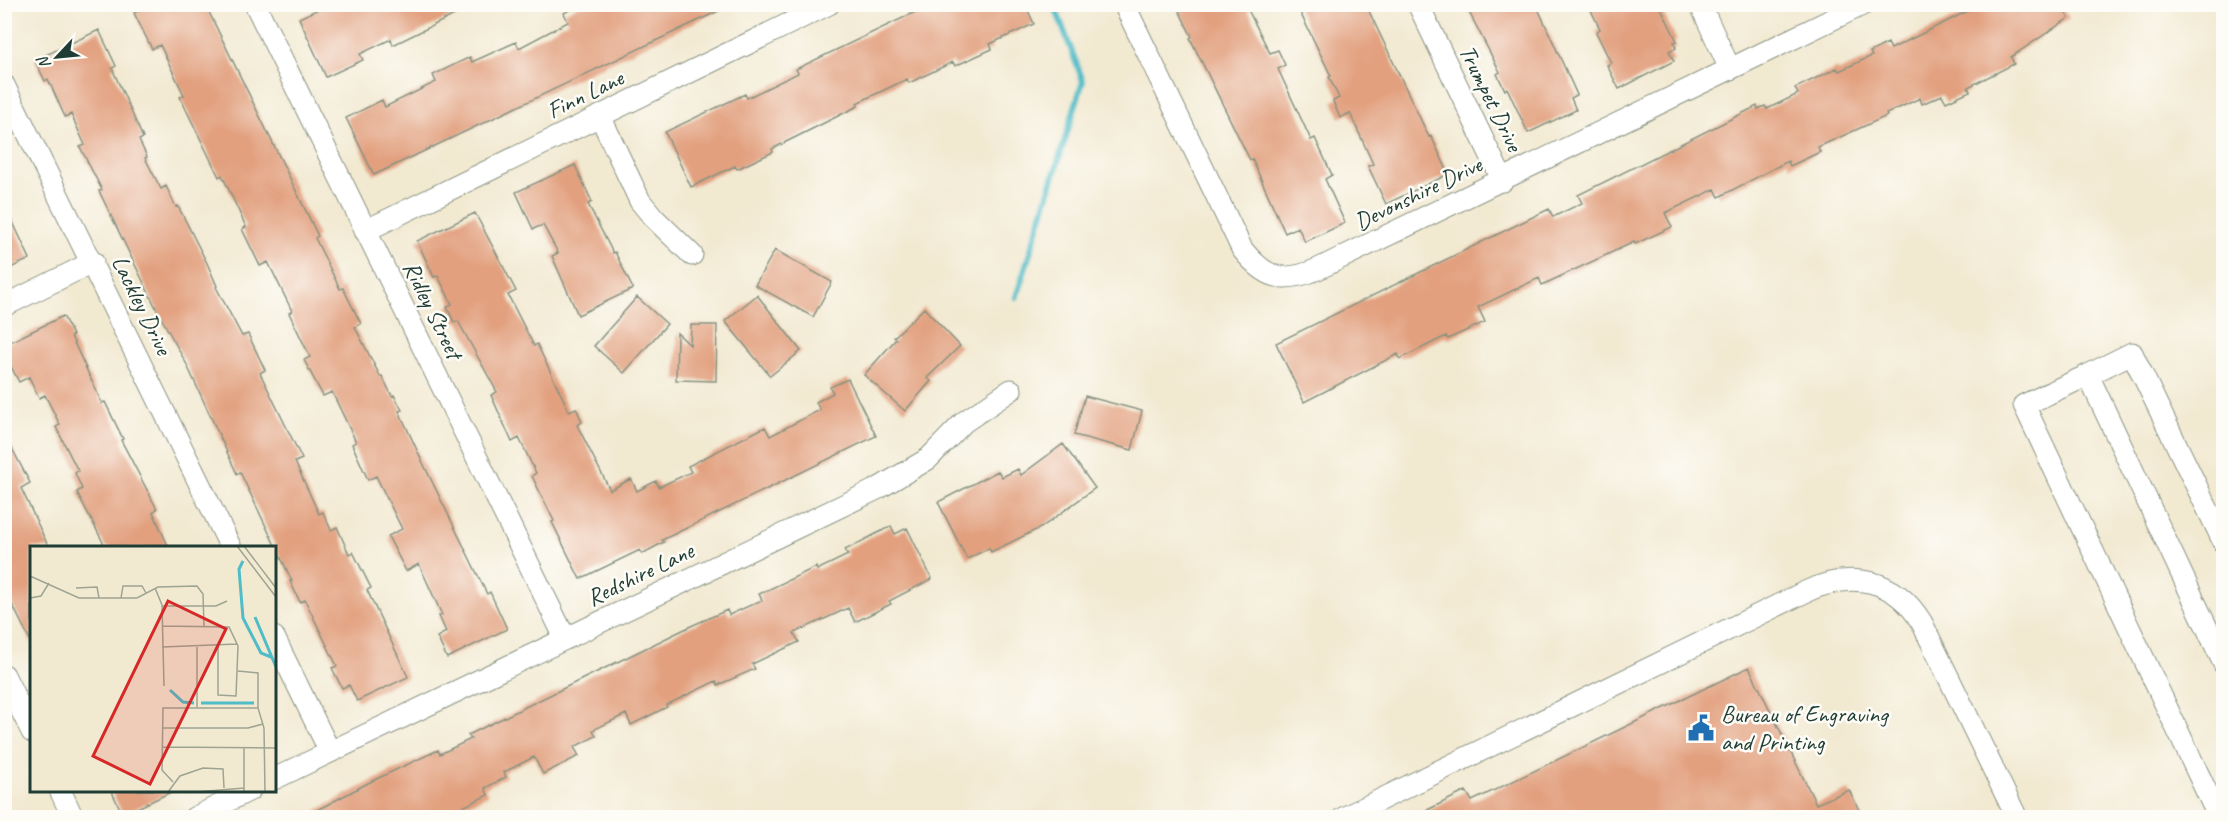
<svg xmlns="http://www.w3.org/2000/svg" width="2228" height="822" font-family="Caveat,sans-serif">
  <style>
    .lines { fill: none; stroke-linecap: round; stroke-linejoin: round }
    .stream { stroke: #4fbcc8; stroke-width: 6 }
    .building { fill: #e2a07f }
    .minor-casing { stroke: #889382; stroke-width: 23 }
    .minor { stroke: #fff; stroke-width: 21 }
    .labels { text-anchor: middle; dominant-baseline: central; stroke-width: 5; stroke-linejoin: round; paint-order: stroke }
    .street-label { font-size: 24px; fill: #1f3d34; stroke: #fdfcf7 }
    .poi-label { font-size: 24px; fill: #1f3d34; stroke: #fdfcf7; text-anchor: start }
    .inset-river { fill: none; stroke: #4fbcc8; stroke-width: 3 }
    .inset-road { fill: none; stroke: #9ea492; stroke-width: 1.5 }
    .view { fill: #d62828; fill-opacity: 0.15; stroke: #d62828; stroke-width: 3 }
    .inset-edge { fill: none; stroke: #1f3d34; stroke-width: 3 }
  </style>
  <rect width="100%" height="100%" fill="#fdfcf7"/>
  <filter id="ink" filterUnits="userSpaceOnUse"><feTurbulence type="fractalNoise" baseFrequency=".0167" numOctaves="2"/><feDisplacementMap in="SourceGraphic" scale="12" xChannelSelector="R" yChannelSelector="G"/><feConvolveMatrix kernelMatrix="1 2 1 2 8 2 1 2 1" color-interpolation-filters="sRGB"/></filter>
  <filter id="wash" filterUnits="userSpaceOnUse"><feTurbulence type="fractalNoise" baseFrequency=".008" numOctaves="4" result="noise"/><feDisplacementMap in="SourceGraphic" scale="24" xChannelSelector="R" yChannelSelector="G"/><feGaussianBlur stdDeviation="1.35" result="paint"/><feColorMatrix in="noise" values="0 0 0 0 0 0 0 0 0 0 0 0 0 0 0 0 0 1.4 0 .05"/><feComposite in="paint" operator="in"/></filter>
  <g filter="url(#wash)">
    <rect width="100%" height="100%" fill="#f2e9d1"/>
    <g class="lines">
      <path class="stream" d="M1016,298L1083,81L1054,4"/>
    </g>
    <g id="blocks">
      <path class="building" d="M151,4H205L318,236L315,238L340,289L343,288L361,324L355,327L380,376H382L392,396L394,395L402,410L399,411L423,463L487,594L490,592L507,629L447,658L437,637L446,632L439,616L442,615L419,564L406,571L388,536L402,529L376,476L368,480L352,444L356,442L332,392L323,396L304,360L310,357L289,313L292,311L268,262L260,266L242,229L246,227L222,175L219,177L198,134L180,97L184,95L160,45L152,49L134,13Z
        M329,4H477L393,45L391,39L360,54L363,60L326,77L299,18Z
        M581,4H733L374,175L346,118L382,100L385,107L436,82L433,75L470,57L472,62L516,42L519,48L568,22L564,13Z
        M932,4H1025L1034,24L990,44L992,49L955,66L953,62L909,83L907,79L857,103L858,106L772,149L773,152L737,169L735,166L691,187L665,132L745,94L747,98L798,73L796,69Z
        M1176,4H1245L1270,53L1278,50L1285,65L1278,69L1311,140L1315,138L1332,175L1325,179L1345,223L1305,242L1298,227L1285,233L1252,159L1250,160L1190,38L1192,37Z
        M1296,4L1366,5L1429,137L1431,136L1449,174L1386,204L1368,166L1373,164L1350,113L1340,118L1333,101L1339,98L1329,77L1331,76Z
        M1479,4H1536L1577,95L1571,98L1576,110L1528,133L1507,88L1505,90L1497,74L1500,72L1468,10Z
        M1588,4H1659L1677,41L1674,42L1676,48L1669,51L1674,61L1619,89L1607,65L1611,63L1596,32L1600,29Z
        M1982,4H2060L2069,18L2011,57L2014,64L1968,87L1970,91L1946,102L1942,95L1922,104L1920,98L1886,114L1887,116L1818,147L1820,152L1790,166L1788,161L1719,197L1715,189L1665,213L1672,227L1635,244L1634,242L1542,285L1539,278L1478,307L1485,322L1448,339L1446,336L1400,359L1398,354L1304,402L1276,343L1549,209L1553,217L1582,203L1578,195L1757,106L1758,109L1765,106L1767,109L1798,94L1795,88L1837,68L1839,71L1872,56L1870,52L1888,43L1891,49Z
        M99,30L116,66L112,68L143,138L139,140L147,157L145,158L161,189L166,186L176,207L178,206L207,263L217,286L216,287L242,336L248,334L265,370L260,373L302,459L295,462L319,514L323,512L331,530L337,527L349,554L353,552L371,588L367,590L408,677L357,701L349,685L342,688L332,668L337,666L305,600L300,602L290,581H292L240,472L237,474L186,363L159,314L99,191L102,190L80,147L85,145L71,114L65,117L48,79L45,81L35,60Z
        M575,165L592,202L588,204L613,253L615,252L633,289L578,315L552,256L558,253L543,225L533,229L516,192Z
        M4,203L30,259L4,271Z
        M475,213L516,291L508,295L534,346L537,344L569,411L576,408L582,422L577,425L610,490L631,479L637,491L656,481L659,487L691,472L688,466L765,427L770,436L820,410L816,402L833,393L830,387L848,379L876,436L662,540L664,542L642,554L640,550L580,579L552,522L554,521L532,476L536,473L519,438L512,442L491,395L497,392L458,321L454,322L447,307L452,304L438,276L434,277L417,241Z
        M775,250L832,282L813,317L755,285Z
        M757,295L801,351L770,376L725,321Z
        M637,297L667,324L624,373L594,346Z
        M924,308L960,346L927,378L931,381L905,411L864,375L896,339L894,337Z
        M63,316L73,335L71,336L102,403L105,402L123,439L121,440L157,509L153,512L169,548H106L77,492L82,489L75,473L78,471L56,427L60,425L45,395L39,398L29,377L19,382L4,353V345Z
        M691,325H717L716,381L676,380L677,333L690,345Z
        M1085,396L1142,411L1132,450L1074,435Z
        M4,433L30,483L21,488L49,548H32V644L4,588Z
        M1063,444L1095,488L1042,527L991,552L989,548L967,559L938,502L998,471L1002,477L1018,469L1021,475Z
        M891,526L895,534L907,528L932,579L889,601L891,604L855,622L848,608L794,633L799,642L752,664L755,669L718,685L716,681L666,705L667,707L631,725L626,714L593,730L596,736L574,747L579,756L543,774L534,757L504,772L506,777L485,788L488,795L440,818H302L370,782L438,750L440,754L471,739L468,735L691,626L727,610L729,615L762,600L759,594L816,567L817,570L848,555L845,550Z
        M1749,667L1816,804L1849,790L1863,818H1411L1466,791L1472,801Z
        M111,790H175L123,815Z"/>
    </g>
  </g>
  <g filter="url(#ink)">
    <use href="#blocks" fill-opacity="0" stroke="#889382" stroke-width="1.5"/>
    <g class="lines">
      <g class="minor-casing">
        <path id="minor" d="M255,4L565,638
          M1124,4L1242,249C1266,279 1282,284 1318,269L1864,4
          M1418,4L1503,181
          M1700,4L1730,69
          M4,85L231,548
          M600,116L640,201L654,218L692,255
          M365,231L829,4
          M4,306L93,262
          M2088,375L2132,353L2224,543
          M274,637L330,752
          M4,675L32,732
          M274,779L879,488L928,459L964,422L1011,390
          M60,790L73,818
          M194,818L250,790
          M1343,818L1805,592C1851,570 1895,578 1922,623L2017,818
          M2219,818L2024,405L2088,375L2224,664"/>
      </g>
      <use href="#minor" class="minor"/>
    </g>
  </g>
  <defs>
    <g id="civic-bare" transform="scale(2.07)"><path d="M-.6-6.5H3V-4.5H.6V-3L4-1V1h2V6H-6V1h2V-1L-.6-3ZM-1.2 2.5V6h2.4V2.5Z" fill="#1f6fb2" stroke="#fdfcf7" stroke-width="2.5" paint-order="stroke"/></g>
  </defs>
  <g fill-rule="evenodd">
    <use href="#civic-bare" x="1701" y="728"/>
  </g>
  <g class="labels">
    <g class="street-label">
      <text transform="translate(585 94) rotate(-26)">Finn Lane</text>
      <text transform="translate(1491 98) rotate(64)">Trumpet Drive</text>
      <text transform="translate(1418 193) rotate(-26)">Devonshire Drive</text>
      <text transform="translate(142 305) rotate(64)">Lackley Drive</text>
      <text transform="translate(433 310) rotate(64)">Ridley Street</text>
      <text transform="translate(640 574) rotate(-26)">Redshire Lane</text>
    </g>
    <g class="poi-label">
      <text x="1721" y="714">Bureau of Engraving<tspan x="1721" dy="28">and Printing</tspan></text>
    </g>
  </g>
  <g transform="translate(30 546)">
    <rect width="246" height="246" fill="#f2e9d1"/>
    <path class="inset-river" d="M213,15L209,23L213,72L231,107L241,111M225,71L246,121M140,144L153,156L164,157M171,157H224"/>
    <path class="inset-road" d="M207,0L246,51M214,0L246,42M0,30L49,52H107L128,41L167,40L173,48L174,81M46,42L67,41L69,52M125,42L132,59L134,140M0,52L11,50L19,37M91,52L93,40H112L116,47M132,60H186L197,55M132,80L199,81L208,100L206,150L188,149V101M132,101L207,98M208,125L228,127V162L234,182L235,246M167,161V101M132,182H218L233,178M132,201L246,202M143,236L132,224L133,162H228M35,246H110M138,246L150,230L173,222L193,223L194,242M166,246L214,242M214,246V202"/>
    <path class="view" d="M138,55L196,83L120,238L63,210Z"/>
    <rect width="246" height="246" class="inset-edge"/>
  </g>
  <rect width="2228" height="822" fill="none" stroke="#fdfcf7" stroke-width="24"/>
  <g transform="translate(57 57) rotate(244)" stroke="#fdfcf7" stroke-width="4.5" paint-order="stroke">
  <path d="M0-4.5L10 22L0 15L-10 22Z" fill="#1f3d34"/>
  <text y="-9" font-size="16" font-weight="bold" text-anchor="middle" fill="#1f3d34">N</text>
  </g>
</svg>
